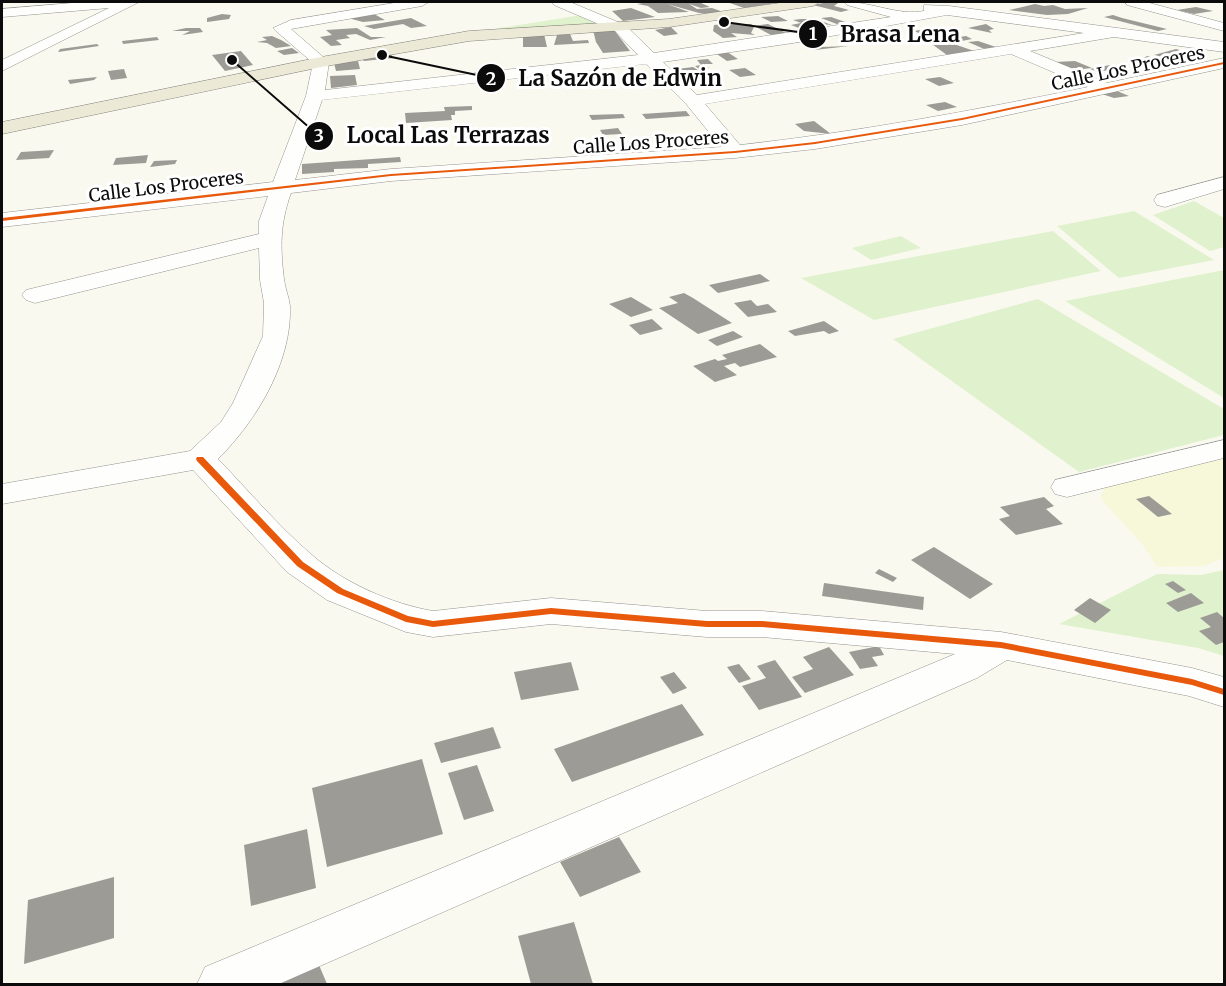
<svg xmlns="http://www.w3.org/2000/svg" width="1226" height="986" font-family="Merriweather,serif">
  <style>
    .farmland { fill: #f7f7da }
    .green { fill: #e0f1cd }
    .building { fill: #9c9b95 }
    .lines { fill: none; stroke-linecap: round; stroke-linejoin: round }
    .minor-casing { stroke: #93928e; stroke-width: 1 }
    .major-casing { stroke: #807f7b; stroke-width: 1 }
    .minor { fill: #fefefd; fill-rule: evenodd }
    .major { fill: #ece9d6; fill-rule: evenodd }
    .cycleway-casing { stroke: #fff; stroke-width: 3 }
    .cycleway { fill: #e8590c; fill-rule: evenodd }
    .labels { text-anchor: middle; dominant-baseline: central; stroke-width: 6; stroke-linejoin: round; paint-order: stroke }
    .far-street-label { font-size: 18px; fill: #0b0b0b; stroke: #fff }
    .leader { fill: none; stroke: #0b0b0b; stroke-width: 2 }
    .callout-dot { fill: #0b0b0b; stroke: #fff; stroke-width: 2 }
    .mark-label { font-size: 18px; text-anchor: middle; font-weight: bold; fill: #fff }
    .callout-label { font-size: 22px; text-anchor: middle; font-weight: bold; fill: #0b0b0b; stroke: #fff; stroke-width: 6; stroke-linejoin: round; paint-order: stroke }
  </style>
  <rect width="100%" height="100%" fill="#faf9ef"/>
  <path class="farmland" d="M1224,457V558L1204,566L1157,567L1143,545L1100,498L1105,487Z"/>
  <path class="green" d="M582,15L607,25L481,31Z
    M1194,201L1224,218V247L1210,251L1153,215Z
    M1134,211L1214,260L1119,278L1057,226Z
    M1053,231L1101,271L874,320L801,278Z
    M901,236L921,248L871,260L852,248Z
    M1224,270V398L1065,301Z
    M1038,299L1224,409V435L1079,472L893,339Z
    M1224,570V656L1198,648L1059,624L1157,574L1201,575Z"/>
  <path class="building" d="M648,2H706L701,3L710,7L701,8L689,4L697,9L712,8L726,13L713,15L699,13L667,4L689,12L658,13L648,6L637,4Z
    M727,2H776V3L744,8Z
    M828,2L838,3L834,6L849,10L841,12L813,5Z
    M1035,4L1044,6L1053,5L1065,9L1088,8L1068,14L1047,15L1009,10Z
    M1196,7L1213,11L1194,14L1177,10Z
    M631,8L655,17L623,21L612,11Z
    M222,14L231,15L229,19L207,22V18Z
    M374,14L385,20L363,22L348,18Z
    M1113,15L1122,18L1167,29L1158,31L1104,17Z
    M778,16L788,21L771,22L761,17Z
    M831,17L851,24L842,26L821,18Z
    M411,18L427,26L411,28L403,24L374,29L364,26Z
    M801,19H815L832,25L804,23L814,27L804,30L791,25L801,23L793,20Z
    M725,24H751L754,27L751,33L755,35L731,33L737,37L723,38L713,31L714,25Z
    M768,24L790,35H771L754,26Z
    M986,24L994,29L989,30L992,33L968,28Z
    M671,27L678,34L664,36L655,30Z
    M938,27L948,30L921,34L914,31Z
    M186,28H200L203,32L182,35L190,31H172Z
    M357,28L371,37H386L370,40L356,34L346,35L350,38L336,40L342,45L331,46L320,37L332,35L326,30Z
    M593,30L615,31L630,51L603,53L596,42Z
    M848,30L863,37L848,39L834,32Z
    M544,34L547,47H523V37Z
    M570,34L573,41L588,40L589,43L554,45L557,35Z
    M272,36L281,40L291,46L276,48L267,43L257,42L267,40L262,37Z
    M966,36L972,39L951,43L977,52L947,55L929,42Z
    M157,37L159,40L123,44L122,41Z
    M801,37L821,47L849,46L815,50L791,39Z
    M873,37L880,40L856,43L849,40Z
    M978,41L1002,49L989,51L968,42Z
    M97,44L99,46L58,52L60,49Z
    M292,48L299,53L284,55L277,51Z
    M721,48L738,59L727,61L711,50Z
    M1176,49L1190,53L1183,55L1192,57L1169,59L1154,55Z
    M241,51L253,65L225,71L212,55Z
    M389,52L394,58L364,61L361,58Z
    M1147,56L1180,65L1168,68L1142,59Z
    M352,59L351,62L358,61L360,69L336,71L334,63Z
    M708,59L713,64H704L709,68L699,69L695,66L701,65L697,60Z
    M1075,61L1092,68L1074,70L1055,62Z
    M1110,65L1118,68L1098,72L1090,69Z
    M693,67L698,70L673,73L669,70Z
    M745,68L756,75L740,77L729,70Z
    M124,69L127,78L111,80L108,71Z
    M355,75L357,85L331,88L330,76Z
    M97,77L94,80L70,84L68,80Z
    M940,77L954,83L939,86L925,79Z
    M1117,91L1129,96L1114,98L1099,93Z
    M945,102L957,107L938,111L926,105Z
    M472,106V110L455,111V115H451L452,120L406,123L405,113L445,111L444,107Z
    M686,111L690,116L646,119L642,114Z
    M623,114L625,118L592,120L589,115Z
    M814,121L831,134L804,131L795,124Z
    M618,128L622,134L603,135L600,130Z
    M54,150L49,158L16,160L21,152Z
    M148,155L146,163L113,165L116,158Z
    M400,157L401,162L368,164V168L334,169V172L302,174V164Z
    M177,160L175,164L150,167L154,161Z
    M760,274L770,281L718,293L709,285Z
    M684,293L693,298L732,323L698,334L659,308L678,303L669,297Z
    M631,297L653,310L631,317L609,304Z
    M751,300L757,306L768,304L777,312L748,317L734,303Z
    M652,319L663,329L640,335L629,325Z
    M824,321L839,331L829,334L824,331L795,336L788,331Z
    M733,331L743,337L717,346L708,340Z
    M760,344L777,357L740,367L735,363L724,366L737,375L715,382L693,366L715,359L718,361L727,359L722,355Z
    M1149,496L1172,514L1158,517L1136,499Z
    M1044,497L1054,506L1046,509L1063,524L1016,535L999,519L1010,516L1000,507Z
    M934,547L993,584L970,599L911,560Z
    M879,569L897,578L893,582L875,573Z
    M1173,581L1186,590L1178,593L1165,584Z
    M824,583L924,597L923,610L822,596Z
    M1191,593L1204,603L1178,612L1166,603Z
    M1090,598L1111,610L1095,623L1074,610Z
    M1217,612L1224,618V642L1216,645L1199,631L1211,627L1200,618Z
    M879,646L884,655L872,657L878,666L860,669L849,652Z
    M829,647L854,675L805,693L792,677L813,669L803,657Z
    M775,660L802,697L759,710L742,686L766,678L757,666Z
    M571,662L579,690L521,700L514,672Z
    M739,664L751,679L739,683L727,667Z
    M674,672L687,688L673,694L660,677Z
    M682,704L704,735L572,782L554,749Z
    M493,727L501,748L441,763L434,743Z
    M422,759L443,834L327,867L312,788Z
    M477,765L494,811L464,820L448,773Z
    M307,829L316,888L251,906L244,845Z
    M619,837L641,872L580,897L560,862Z
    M114,877V938L24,964L28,900Z
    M574,922L593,984H531L518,936Z
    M319,965L327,984H278Z"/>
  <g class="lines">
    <g class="minor-casing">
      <path id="minor" d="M84,2H139L2,71V60L109,8L2,17V9Z
        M400,2H429L422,6L291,29L329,62L325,90L638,55L615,31L554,5L552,2H570L625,25L654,53L891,17L847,5L845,2C873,2 898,16 924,11V5L949,6L1224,42V52L1114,37L1030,51L1107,83L1224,58V68L962,125L815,149L735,158L391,181L291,193C280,224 280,246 284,279C285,288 289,297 290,306C292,362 257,420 218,459C249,491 278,526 312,555C344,583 392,604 433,611L551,598L707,611H762L1001,632L1192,668L1224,677V707L1189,696L1007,660L977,678L279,984H197L205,967L955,654L762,637H707L551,624L433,637L406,632L327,600L287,572L193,470L2,504V484L190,451L221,422L233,403L263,336L264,303L260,280L259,248L35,303L26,300L22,295L26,290L259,234V221L268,196L2,227V213L273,182L306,96L313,63L276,31L273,28L291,20ZM947,15L1084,33L697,95L663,62L793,43ZM1011,54L1088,87C972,111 857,132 740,145L705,104ZM646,64L687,105L721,147L391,169L295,180L322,100Z
        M1125,2H1146L1224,23V31L1127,5Z
        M1224,177V189L1165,207L1157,205L1154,200L1157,195Z
        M1224,440V458L1067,497L1055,494L1051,487L1055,480Z"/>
    </g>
    <g class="major-casing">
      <path id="major" d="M787,2H820L813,6L669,27L469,41L321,67L2,134V122L321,57L469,31L669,19Z"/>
    </g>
    <use href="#minor" class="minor"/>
    <use href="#major" class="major"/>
    <g class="cycleway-casing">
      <path id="cycleway" d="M1224,62V64L962,120L815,144L735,153L391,176L2,221V218L391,174L735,151L815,142L962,118Z
        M197,457H203L303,562L343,589L408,616L433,621L551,608L707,621H762L1001,642L1192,679L1224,689V695L1192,685L1001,648L762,627H707L551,614L433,627L406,622L337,593L297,566L197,461L196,459Z"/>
    </g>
    <use href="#cycleway" class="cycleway"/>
  </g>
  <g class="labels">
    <g class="far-street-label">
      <text transform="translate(1128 68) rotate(-12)">Calle Los Proceres</text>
      <text transform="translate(651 142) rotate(-4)">Calle Los Proceres</text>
      <text transform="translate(166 186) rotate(-7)">Calle Los Proceres</text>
    </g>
  </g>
  <path class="leader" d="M724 22L813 34M382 55L491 78M232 60L319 136"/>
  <g class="callout-dot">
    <circle cx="724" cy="22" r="6"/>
    <circle cx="382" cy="55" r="6"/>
    <circle cx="232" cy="60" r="6"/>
    <circle cx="813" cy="34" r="15"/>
    <circle cx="491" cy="78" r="15"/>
    <circle cx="319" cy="136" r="15"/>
  </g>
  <g class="mark-label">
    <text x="813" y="40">1</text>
    <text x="491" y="85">2</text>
    <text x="319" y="142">3</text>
  </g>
  <g class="callout-label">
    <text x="900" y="42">Brasa Lena</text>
    <text x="620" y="86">La Sazón de Edwin</text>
    <text x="448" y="143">Local Las Terrazas</text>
  </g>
  <rect width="1226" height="986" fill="none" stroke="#0b0b0b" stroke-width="6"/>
</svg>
